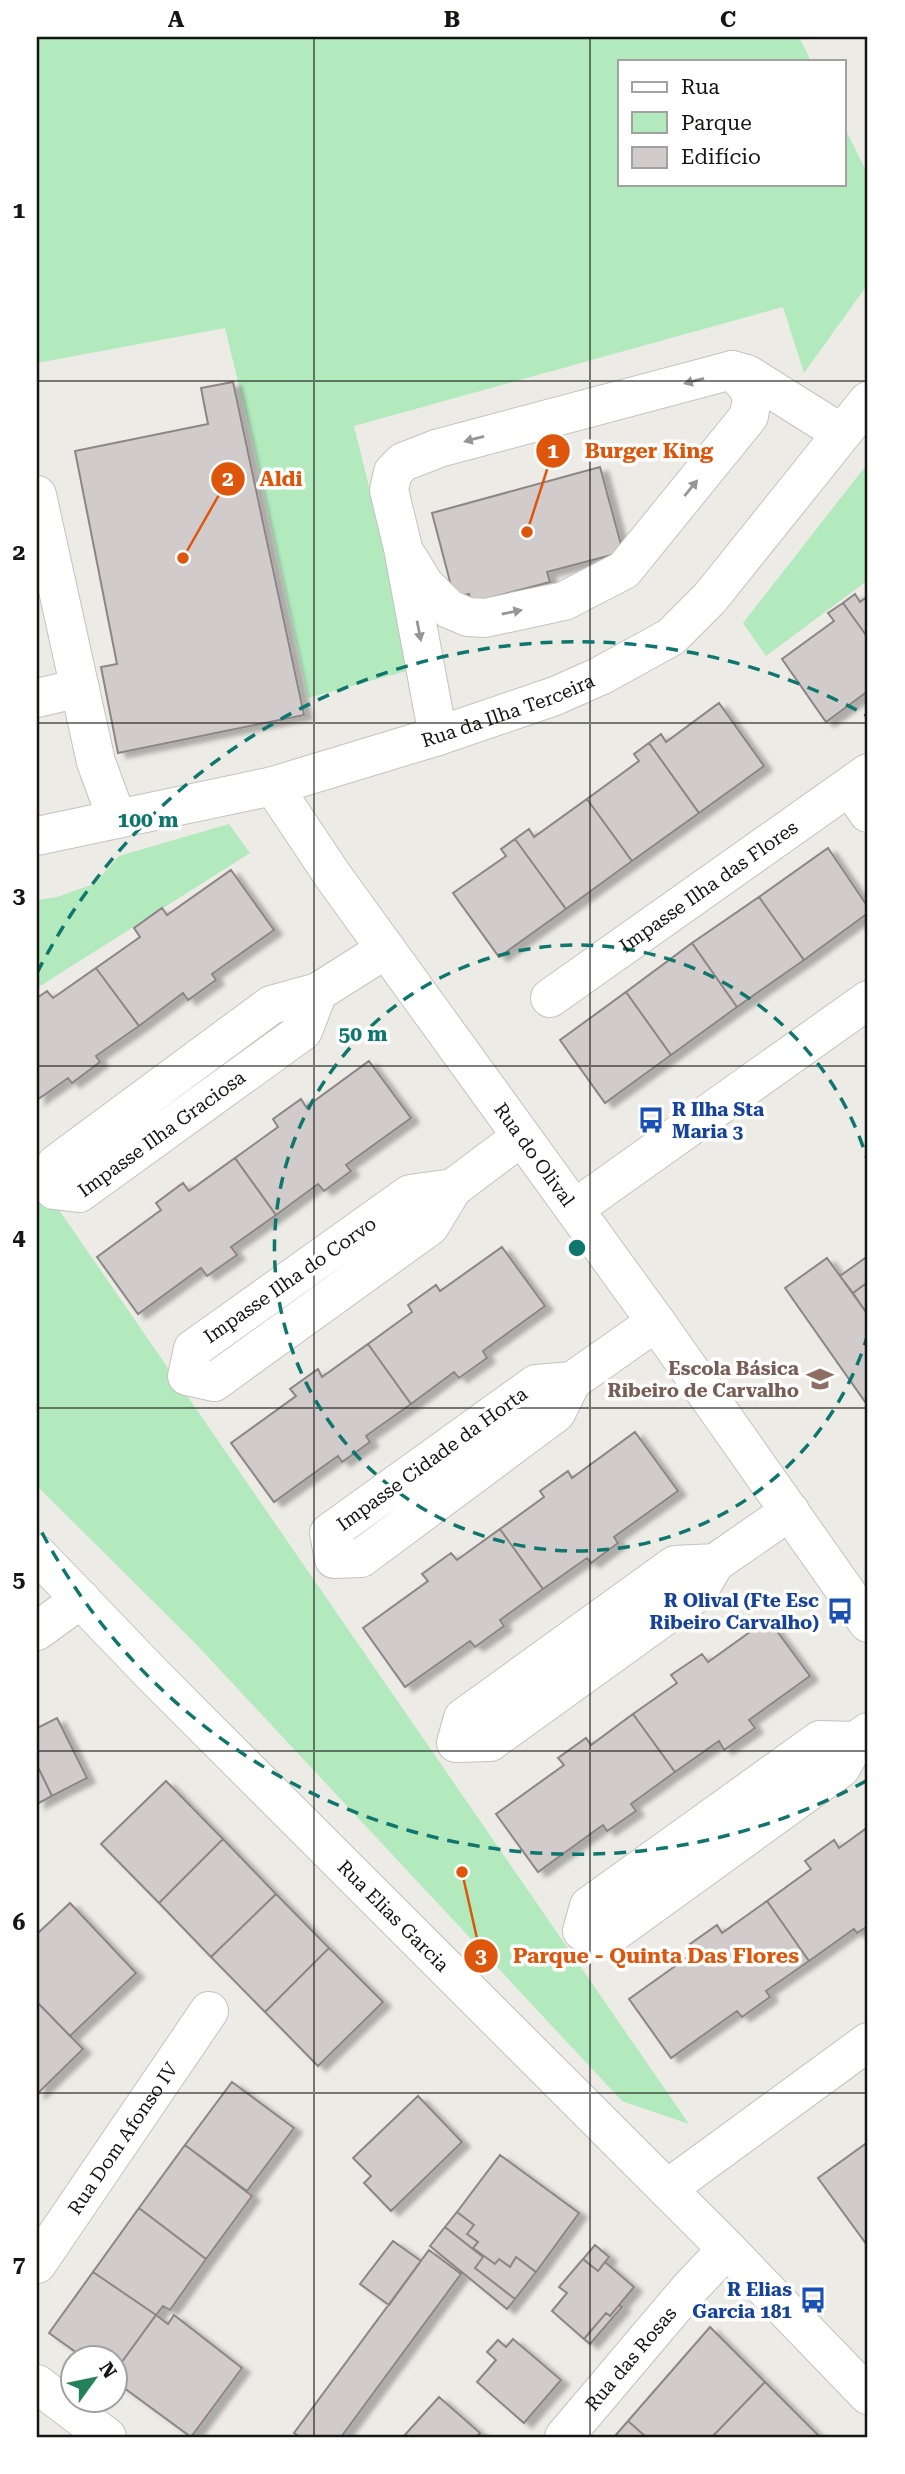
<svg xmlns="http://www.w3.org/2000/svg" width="905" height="2474" font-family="'Roboto Serif',serif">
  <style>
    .green { fill: #b2eabe }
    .building { fill: #d2cbcb; stroke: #8c8685; stroke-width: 2; filter: url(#shadow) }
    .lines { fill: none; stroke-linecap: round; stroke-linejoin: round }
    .minor-casing { stroke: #c4c3bd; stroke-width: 40 }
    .minor { stroke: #fff; stroke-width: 38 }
    .oneway { fill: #969695 }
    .grid { fill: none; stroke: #151513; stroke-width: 2; stroke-opacity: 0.55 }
    .ring { fill: none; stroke: #0f766e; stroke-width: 3.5; stroke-dasharray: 12 9 }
    .labels { text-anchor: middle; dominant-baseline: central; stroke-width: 7; stroke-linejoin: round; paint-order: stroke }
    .street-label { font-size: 19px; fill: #151513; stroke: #fff }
    .transit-label { font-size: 19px; font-weight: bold; fill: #164399; stroke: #fff; text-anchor: end }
    .education-label { font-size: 19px; font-weight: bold; fill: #785e54; stroke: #fff; text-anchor: end }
    .centre { fill: #0f766e; stroke: #fff; stroke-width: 3.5 }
    .ring-label { font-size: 21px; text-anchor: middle; font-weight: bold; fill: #0f766e; stroke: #fff; stroke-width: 7; stroke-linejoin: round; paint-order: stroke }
    .leader { fill: none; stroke: #dd560c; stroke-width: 2.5 }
    .callout-dot { fill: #dd560c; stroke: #fff; stroke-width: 2.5 }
    .mark-label { font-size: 21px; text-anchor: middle; font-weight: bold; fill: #fff }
    .callout-label { font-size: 21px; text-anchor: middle; font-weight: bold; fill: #dd560c; stroke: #fff; stroke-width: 7; stroke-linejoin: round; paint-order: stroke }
    .neatline { fill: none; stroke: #151513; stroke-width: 2.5 }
    .grid-label { font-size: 23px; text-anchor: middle; font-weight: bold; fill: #151513 }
  </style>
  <defs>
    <filter id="shadow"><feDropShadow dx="8" dy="4.5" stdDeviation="2" flood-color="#0004"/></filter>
  </defs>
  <rect width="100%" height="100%" fill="#ecebe5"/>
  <path class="green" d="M37,37H799L811,61H620V184H844V126L868,175V284L804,373L783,307L354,426L414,669L308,698L252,439L225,328L37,363Z
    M868,463V580L766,656L743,623Z
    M229,824L250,853L37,988V900L57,897L94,884L119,856Z
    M37,1178L689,2124L622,2101L195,1643L37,1486Z"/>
  <path class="building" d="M233,382L304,715L118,753L101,667L117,664L75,451L208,424L201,388Z
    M600,467L623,552L547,572L550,582L471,603L469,594L454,597L432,513Z
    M855,594L860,602L868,596V638L843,603Z
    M843,603L868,638V691L826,722L782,659L834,621L828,613Z
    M719,703L764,766L699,813L649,743L661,734L666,742Z
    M649,743L699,813L632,861L587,799L639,761L634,754Z
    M587,799L632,861L566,909L515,839L529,829L534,837Z
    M515,839L566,909L499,957L453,893L506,856L501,849Z
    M828,848L868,907V913L804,960L759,897Z
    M231,870L274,930L212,974L216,980L188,1000L183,993L139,1026L96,968L140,937L134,928L162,908L167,915Z
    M759,897L804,960L737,1007L692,943Z
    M692,943L737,1007L671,1055L626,992Z
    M96,968L139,1026L96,1056L100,1062L72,1083L68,1078L37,1100V998L47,991L53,998Z
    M626,992L671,1055L605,1103L560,1040Z
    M369,1061L411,1118L346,1165L351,1171L324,1191L318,1184L276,1215L235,1158L278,1127L273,1119L301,1099L306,1107Z
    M235,1158L276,1215L231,1247L237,1255L207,1276L201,1268L138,1314L97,1257L161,1210L156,1203L183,1183L189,1191Z
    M502,1247L545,1306L483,1351L487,1358L459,1378L454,1372L411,1404L368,1344L412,1312L408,1305L436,1285L440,1291Z
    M868,1256V1282L853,1293L840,1276Z
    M827,1258L868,1315V1406L785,1288Z
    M868,1282V1315L853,1293Z
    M368,1344L411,1404L366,1436L370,1442L342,1462L338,1456L274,1502L231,1443L296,1396L290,1389L318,1369L322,1377Z
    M635,1432L678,1491L614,1537L618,1543L591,1563L587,1558L543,1589L500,1529L544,1497L540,1491L568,1471L572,1478Z
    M500,1529L543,1589L500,1620L504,1626L475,1647L470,1641L405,1687L363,1628L428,1581L422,1574L451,1553L457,1560Z
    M768,1619L810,1676L749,1720L755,1728L724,1750L719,1741L675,1772L633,1714L677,1683L671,1675L702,1654L708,1662Z
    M633,1714L675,1772L631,1804L636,1811L607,1831L603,1825L538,1872L496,1814L564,1765L558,1758L586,1738L591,1745Z
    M57,1718L87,1778L52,1796L37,1765V1728Z
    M37,1765L52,1796L37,1804Z
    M166,1781L223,1839L159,1903L101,1844Z
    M868,1827V1926L857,1933L854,1929L809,1961L767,1901L811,1869L805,1861L834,1840L839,1848Z
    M223,1839L276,1894L211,1957L159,1903Z
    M276,1894L329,1948L265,2012L211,1957Z
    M767,1901L809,1961L766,1991L770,1997L742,2017L737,2011L671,2058L629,1999L695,1952L690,1944L717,1925L722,1933Z
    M70,1903L136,1973L70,2036L37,2002V1934Z
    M329,1948L383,2002L318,2066L265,2012Z
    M37,2002L83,2049L37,2094Z
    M232,2082L294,2128L247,2191L185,2145Z
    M418,2096L462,2142L391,2211L364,2183L371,2176L353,2158Z
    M868,2142V2245H867L818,2178Z
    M185,2145L252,2196L206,2259L139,2208Z
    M500,2155L579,2213L536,2272L516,2257L510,2267L499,2259L495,2264L473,2248L478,2242L467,2234L474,2225L457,2212Z
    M139,2208L206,2259L170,2310L163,2306L156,2315L93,2272Z
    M457,2212L474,2225L467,2234L478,2242L473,2248L495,2264L499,2259L510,2267L516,2257L536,2272L515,2299L475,2268L483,2257L445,2227Z
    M445,2227L483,2257L475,2268L515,2299L507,2309L430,2246Z
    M393,2241L421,2261L389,2305L360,2284Z
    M595,2245L609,2257L598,2271L583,2259Z
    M429,2250L461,2274L341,2437H300L294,2433Z
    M583,2259L598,2271L605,2262L634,2287L610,2316L606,2313L584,2339L552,2311L567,2293L559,2287Z
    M93,2272L156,2315L116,2370V2358H84L49,2333Z
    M619,2305L622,2307L590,2344L584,2339L606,2313L610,2316Z
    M156,2315L168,2324L174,2315L242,2368L191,2437L116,2382V2370Z
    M710,2327L765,2382L712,2437H646L628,2421Z
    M513,2339L561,2380L524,2423L477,2382L496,2360L487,2352L498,2340L506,2347Z
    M765,2382L820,2437H712Z
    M439,2397L480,2433L476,2437H403Z
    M628,2421L646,2437H614Z"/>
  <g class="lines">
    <g class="minor-casing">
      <g id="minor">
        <path d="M37,495L96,762L117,819"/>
        <path d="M409,559L424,584L449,609L468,617L485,618L564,601L624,570L749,416L752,396L745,384L732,370"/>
        <path d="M37,698L80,688"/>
        <path d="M438,736L403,548L389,490L393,472L403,462L439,448L732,370L747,374L841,433"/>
        <path id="s1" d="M273,786L333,876L656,1322L868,1623"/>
        <path d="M850,787L868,813"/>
        <path id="s2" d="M37,836L273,786L438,736L555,696L600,676L671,637L710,598L868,401"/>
        <path id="s3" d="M318,992L271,1005L56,1164L54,1190L79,1193L303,1031L318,992L386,949"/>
        <path id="s4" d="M550,998L868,773"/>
        <path d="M453,1188L410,1194L193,1349L187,1376L214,1382L430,1226L453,1188L521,1137"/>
        <path d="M574,1209L868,1000"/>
        <path d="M572,1381L536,1384L329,1533L334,1559L361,1558L556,1413L572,1381L656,1322"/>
        <path id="s5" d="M37,1554L155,1677L727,2249L868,2395"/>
        <path d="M715,1563L675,1565L463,1718L456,1743L490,1742L698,1592L715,1563L790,1511"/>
        <path d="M37,1631L81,1599"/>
        <path d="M856,1741L820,1740L589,1906L582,1931L606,1938L841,1768L856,1741L868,1732"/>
        <path d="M667,2189L868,2042"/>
        <path id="s6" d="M37,2264L209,2011"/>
        <path d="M37,2384L107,2437"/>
        <path id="s7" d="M564,2437L690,2288L727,2249"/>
      </g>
    </g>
    <use href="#minor" class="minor"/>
  </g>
  <defs><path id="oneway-solid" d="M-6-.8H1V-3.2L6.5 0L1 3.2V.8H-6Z" transform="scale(1.75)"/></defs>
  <g class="oneway">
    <use href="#oneway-solid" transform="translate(694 381) rotate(165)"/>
    <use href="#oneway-solid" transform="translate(474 439) rotate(165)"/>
    <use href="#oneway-solid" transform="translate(691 488) rotate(-51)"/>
    <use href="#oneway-solid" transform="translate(512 612) rotate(-12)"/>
    <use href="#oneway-solid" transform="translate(419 631) rotate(79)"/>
  </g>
  <path class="grid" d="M314,37V2437M590,37V2437M37,381H868M37,723H868M37,1066H868M37,1408H868M37,1751H868M37,2093H868"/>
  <g class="ring">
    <path d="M868 1334A303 303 0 1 1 868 1162"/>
    <path d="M866 1781A606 606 0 0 1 37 1523M37 973A606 606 0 0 1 866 715"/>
  </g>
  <defs>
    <g id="bus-bare" transform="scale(2.1)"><path d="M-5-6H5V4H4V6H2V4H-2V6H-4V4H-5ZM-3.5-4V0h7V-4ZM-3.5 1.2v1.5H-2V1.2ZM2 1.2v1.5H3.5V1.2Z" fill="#1a4fb4" stroke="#fff" stroke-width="2.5" paint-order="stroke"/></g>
    <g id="school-bare" transform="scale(2.1)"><path d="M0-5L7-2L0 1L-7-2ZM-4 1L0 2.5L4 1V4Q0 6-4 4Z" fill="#8d6e63" stroke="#fff" stroke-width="2.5" paint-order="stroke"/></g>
  </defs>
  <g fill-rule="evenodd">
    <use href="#bus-bare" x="651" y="1120"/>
    <use href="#school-bare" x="820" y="1379"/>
    <use href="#bus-bare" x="840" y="1611"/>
    <use href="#bus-bare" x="813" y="2300"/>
  </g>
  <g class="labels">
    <g class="street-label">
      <text stroke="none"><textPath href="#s2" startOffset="488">Rua da Ilha Terceira</textPath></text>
      <text stroke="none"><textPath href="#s4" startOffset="194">Impasse Ilha das Flores</textPath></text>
      <text stroke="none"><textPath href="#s3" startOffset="469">Impasse Ilha Graciosa</textPath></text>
      <text stroke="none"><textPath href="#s1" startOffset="452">Rua do Olival</textPath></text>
      <text transform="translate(290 1280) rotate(-35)">Impasse Ilha do Corvo</text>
      <text transform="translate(432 1459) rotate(-36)">Impasse Cidade da Horta</text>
      <text stroke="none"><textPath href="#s5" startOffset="508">Rua Elias Garcia</textPath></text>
      <text stroke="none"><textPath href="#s6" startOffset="152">Rua Dom Afonso IV</textPath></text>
      <text stroke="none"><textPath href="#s7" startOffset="103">Rua das Rosas</textPath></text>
    </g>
    <g class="transit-label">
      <text x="672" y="1109" text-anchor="start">R Ilha Sta<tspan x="672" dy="22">Maria 3</tspan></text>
      <text x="819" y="1600">R Olival (Fte Esc<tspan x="819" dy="22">Ribeiro Carvalho)</tspan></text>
      <text x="792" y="2289">R Elias<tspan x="792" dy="22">Garcia 181</tspan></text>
    </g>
    <g class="education-label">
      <text x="799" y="1368">Escola Básica<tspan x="799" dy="22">Ribeiro de Carvalho</tspan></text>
    </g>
  </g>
  <circle cx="577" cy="1248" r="10" class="centre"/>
  <g class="ring-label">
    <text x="148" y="827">100 m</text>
    <text x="363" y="1041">50 m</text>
  </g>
  <path class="leader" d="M527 532L553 451M183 558L228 479M462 1872L481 1956"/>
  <g class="callout-dot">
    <circle cx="527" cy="532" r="7"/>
    <circle cx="183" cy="558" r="7"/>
    <circle cx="462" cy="1872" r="7"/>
    <circle cx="553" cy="451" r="18"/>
    <circle cx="228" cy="479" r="18"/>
    <circle cx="481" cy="1956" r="18"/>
  </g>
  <g class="mark-label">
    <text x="553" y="458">1</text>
    <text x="228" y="486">2</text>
    <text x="481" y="1963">3</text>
  </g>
  <g class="callout-label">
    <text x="649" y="458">Burger King</text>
    <text x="281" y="486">Aldi</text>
    <text x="656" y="1963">Parque - Quinta Das Flores</text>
  </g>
  <rect width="905" height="2474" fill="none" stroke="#ffffff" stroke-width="77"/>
  <rect x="618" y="60" width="228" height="126" fill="#ffffff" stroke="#a1a1a1" stroke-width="2"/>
  <rect x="632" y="82" width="35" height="10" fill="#ffffff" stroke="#a1a1a1" stroke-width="2"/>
  <text x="681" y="94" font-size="21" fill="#151513">Rua</text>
  <rect x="632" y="112" width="35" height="21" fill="#b2eabe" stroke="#a1a1a1" stroke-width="2"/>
  <text x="681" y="130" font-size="21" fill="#151513">Parque</text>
  <rect x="632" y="147" width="35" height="21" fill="#d2cbcb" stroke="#a1a1a1" stroke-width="2"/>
  <text x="681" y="164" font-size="21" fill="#151513">Edifício</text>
  <g transform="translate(94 2379) rotate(57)"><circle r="33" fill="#ffffff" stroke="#a1a1a1" stroke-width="2"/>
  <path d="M0-5L12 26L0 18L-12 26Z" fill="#248259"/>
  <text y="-10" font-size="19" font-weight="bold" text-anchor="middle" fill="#151513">N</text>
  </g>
  <rect x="38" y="38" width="828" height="2398" class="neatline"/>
  <g class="grid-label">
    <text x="176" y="27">A</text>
    <text x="452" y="27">B</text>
    <text x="728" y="27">C</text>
    <text x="19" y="218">1</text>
    <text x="19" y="560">2</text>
    <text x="19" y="903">3</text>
    <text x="19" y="1245">4</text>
    <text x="19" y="1587">5</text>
    <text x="19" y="1930">6</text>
    <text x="19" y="2272">7</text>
  </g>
</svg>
